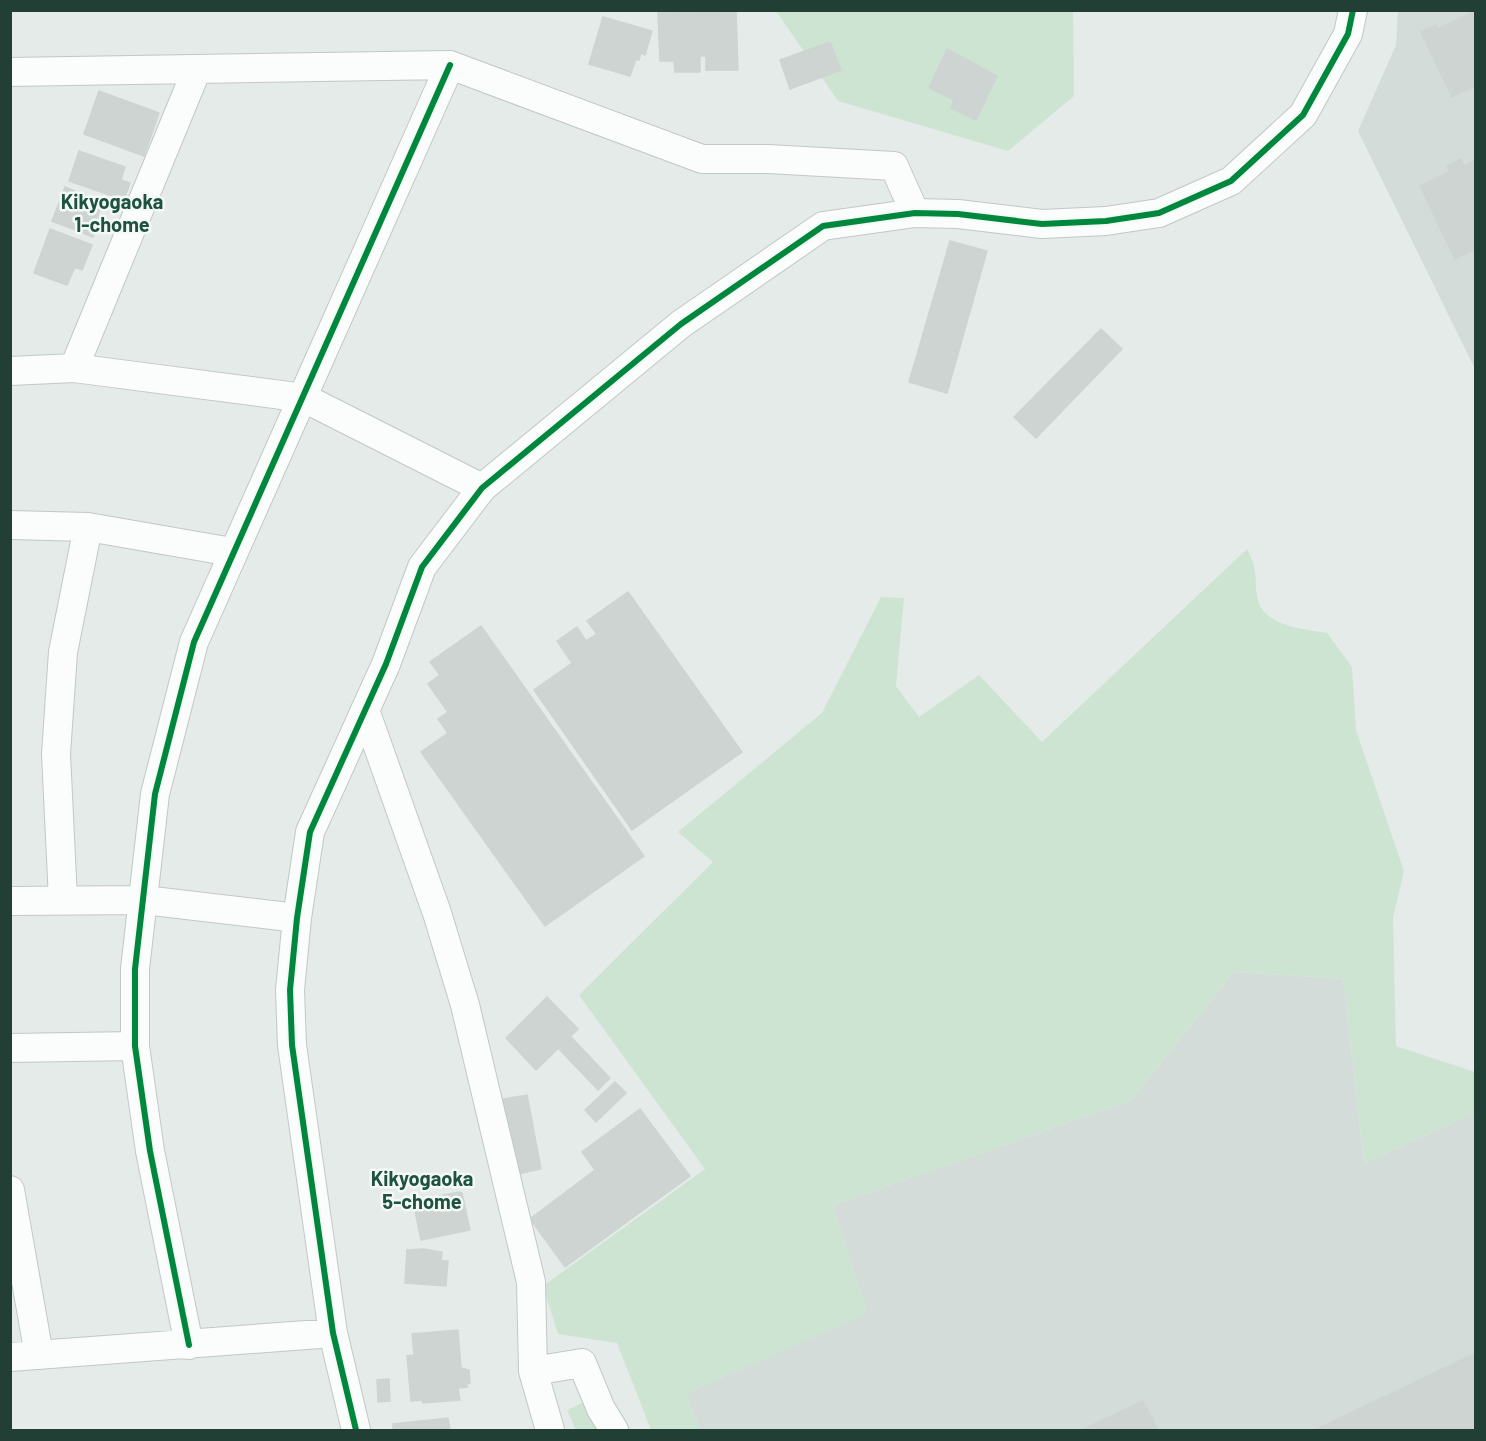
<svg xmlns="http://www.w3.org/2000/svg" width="1486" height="1441" font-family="Barlow,sans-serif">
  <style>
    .built { fill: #d3dcd8 }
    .green { fill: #cee4d3 }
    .building { fill: #ced4d1; stroke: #ced4d1; stroke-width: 1.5 }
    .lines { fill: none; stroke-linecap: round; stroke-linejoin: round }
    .minor-casing { stroke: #c2c8c5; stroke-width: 30 }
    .minor { stroke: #fbfcfc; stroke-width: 28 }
    .cycleway-casing { stroke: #f4f9f6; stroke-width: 10 }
    .cycleway { stroke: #00873e; stroke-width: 6 }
    .labels { text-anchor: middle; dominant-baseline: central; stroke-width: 5; stroke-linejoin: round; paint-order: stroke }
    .neighbourhood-label { font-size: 20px; font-weight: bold; fill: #1d5241; stroke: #f4f9f6 }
  </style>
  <rect width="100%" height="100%" fill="#e5ebe8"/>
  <path class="built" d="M1398,11H1475V369L1358,131L1396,45Z
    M1234,972L1343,979L1364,1163L1475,1113V1430H701L685,1394L867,1313L833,1205L1130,1101Z"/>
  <path class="green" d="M776,11H1073L1074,96L1008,151L838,101Z
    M1247,549C1260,574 1253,578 1258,600C1265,627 1305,629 1327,633L1352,667L1356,730L1404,871L1393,918L1396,1046L1475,1072V1113L1364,1163L1343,979L1234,972L1130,1101L833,1205L868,1313L685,1394L701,1430H651L617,1343L558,1334L543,1286L705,1169L579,995L713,862L678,832L822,713L881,597L904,598L896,686L919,717L979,675L1042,742Z
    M584,1402L597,1430H576L567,1410Z"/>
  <path class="building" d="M736,11L738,70H706V56H700V72H675L674,61H660L658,13Z
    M1476,11V85L1452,97L1421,32L1436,25L1438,29Z
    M603,17L652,31L645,55L641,53L639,60L636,59L630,76L589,64Z
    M830,42L841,70L790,89L780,60Z
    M947,49L997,76L976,120L951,108L954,100L929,88Z
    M99,91L159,113L144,156L84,134Z
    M79,151L125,167L121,180L130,183L124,200L69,181Z
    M1461,159L1464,166L1476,160V249L1455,259L1420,186L1450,172L1447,166Z
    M65,187L103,203L98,215L101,217L93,237L52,221Z
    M50,229L92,245L82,270L75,267L67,285L34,273Z
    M950,241L987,251L947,393L909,382Z
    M1101,329L1122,349L1036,438L1014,417Z
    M628,592L742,752L632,830L534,690L572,663L557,641L577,627L586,641L597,634L587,621Z
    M481,626L644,856L545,926L421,752L448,733L438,719L448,712L428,684L440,675L430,662Z
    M547,997L578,1029L536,1070L506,1038Z
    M571,1037L610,1078L598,1090L559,1049Z
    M615,1082L626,1093L596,1122L585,1110Z
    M527,1095L541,1169L517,1174L503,1099Z
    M640,1109L690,1176L565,1267L530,1219L595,1170L582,1152Z
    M459,1192L462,1193L470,1230L421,1240L413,1201Z
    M424,1249L442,1252L441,1261H448L446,1286L405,1283L407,1250Z
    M458,1330L461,1368L469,1370L470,1383L467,1384V1387L458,1388L460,1400L423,1403L422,1400L411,1401L407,1356L414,1355L412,1334Z
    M1476,1353V1430H1315Z
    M389,1379L390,1401L378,1402L377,1380Z
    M1143,1401L1158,1430H1082Z
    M448,1418L450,1430H393V1424Z"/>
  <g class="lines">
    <g class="minor-casing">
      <path id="minor" d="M10,72L450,65L702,159H768L894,166L915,213
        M74,368L197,69
        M10,371L74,368L304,398L482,488
        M10,525L88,527L232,552
        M365,710L437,913L465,1005L531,1282L533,1371L550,1430
        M63,900L56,754L63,652L88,527
        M10,901L144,900L297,918
        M10,1048L135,1046
        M10,1190L39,1355
        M189,1345L150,1151L135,1046V969L155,794L194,642L450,65
        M10,1357L333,1333
        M533,1371L582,1363L601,1409L614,1430
        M356,1430L333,1333L292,1045L290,990L297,918L310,832L386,664L422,567L482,488L681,324L823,226L915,213L958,214L1042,224L1106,221L1159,213L1231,181L1303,115L1348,34L1353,10"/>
    </g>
    <use href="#minor" class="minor"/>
    <g class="cycleway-casing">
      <path id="cycleway" d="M189,1345L150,1151L135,1046V969L155,794L194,642L450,65
        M356,1430L333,1333L292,1045L290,990L297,918L310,832L386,664L422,567L482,488L681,324L823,226L915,213L958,214L1042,224L1106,221L1159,213L1231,181L1303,115L1348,34L1353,10"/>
    </g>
    <use href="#cycleway" class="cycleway"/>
  </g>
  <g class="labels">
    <g class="neighbourhood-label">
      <text x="112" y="201">Kikyogaoka<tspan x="112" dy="23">1-chome</tspan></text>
      <text x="422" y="1178">Kikyogaoka<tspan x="422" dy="23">5-chome</tspan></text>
    </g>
  </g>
  <rect width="1486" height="1441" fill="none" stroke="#223f35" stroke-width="24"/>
</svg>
